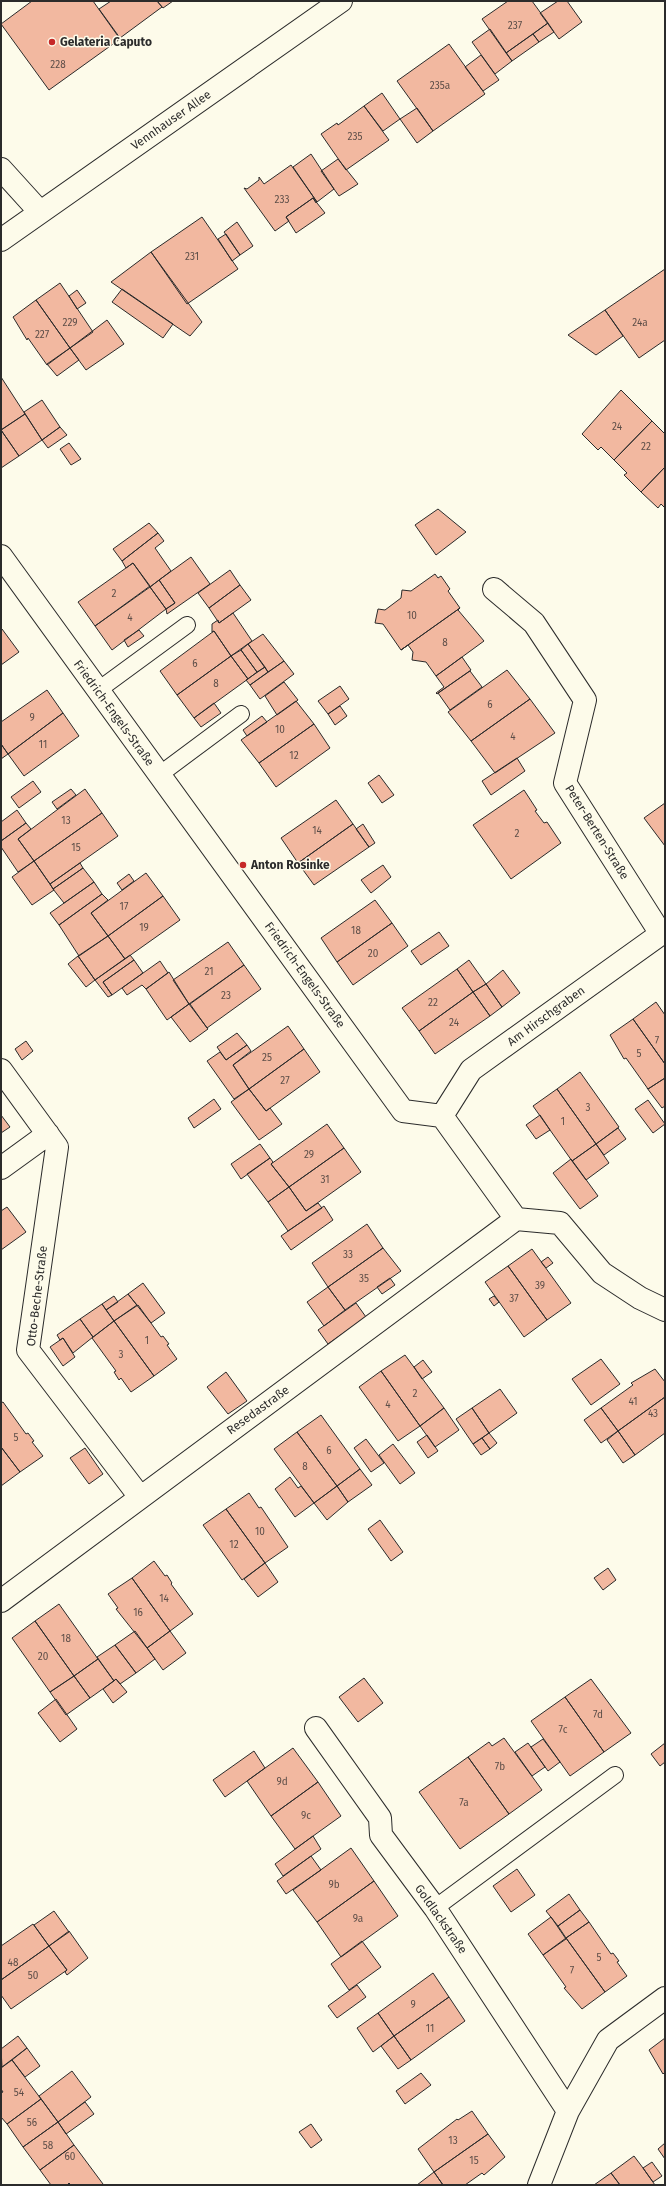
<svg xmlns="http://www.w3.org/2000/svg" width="666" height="2186" font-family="'Fira Sans',sans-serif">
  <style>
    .building { fill: #f2b8a0; stroke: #2b2b2b }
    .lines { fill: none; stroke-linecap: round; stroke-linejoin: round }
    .lane-casing { stroke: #2b2b2b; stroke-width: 18 }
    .street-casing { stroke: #2b2b2b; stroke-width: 24 }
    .secondary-casing { stroke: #2b2b2b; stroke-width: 24 }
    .lane { stroke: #fdfbea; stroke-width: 16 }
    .street { stroke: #fdfbea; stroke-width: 22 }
    .secondary { stroke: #fdfbea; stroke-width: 22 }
    .poi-dot { fill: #c62828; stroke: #fdfbea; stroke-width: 1.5 }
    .labels { text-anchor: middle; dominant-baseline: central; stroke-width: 3; stroke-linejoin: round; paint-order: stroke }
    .number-label { font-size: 10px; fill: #5d4e48 }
    .poi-label { font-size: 12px; font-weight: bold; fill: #2b2b2b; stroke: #fdfbea; text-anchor: start }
    .street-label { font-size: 12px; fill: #2b2b2b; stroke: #fdfbea }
  </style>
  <rect width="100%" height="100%" fill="#fdfbea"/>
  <path class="building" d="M32,1H93L120,39L49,90L1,24Z
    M111,1H157L162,7L120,38L99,9Z
    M157,1H173L163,8Z
    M508,1H532L548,23L506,53L482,19Z
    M558,1H567L582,22L559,39L540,13Z
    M548,23L554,32L539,42L533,34Z
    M490,29L512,61L495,74L472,42Z
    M533,34L539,42L512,61L506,53Z
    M449,44L485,94L433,131L397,81Z
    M481,55L499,80L483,91L465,67Z
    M382,93L400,119L383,131L364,106Z
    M364,106L389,140L346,170L321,134L337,123L338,125Z
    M417,108L433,131L417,143L400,119Z
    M311,154L334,189L317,202L293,167Z
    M338,159L358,184L339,196L321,171Z
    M291,165L317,202L316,203L313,198L286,217L289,221L275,231L244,188L247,189L259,180V177L264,184Z
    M313,198L325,213L296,233L286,217Z
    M202,217L238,269L187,304L151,252Z
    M237,222L253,246L240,255L224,232Z
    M226,234L240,255L232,261L218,239Z
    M151,252L202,322L190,336L111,282Z
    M665,269V340L639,358L605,310Z
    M60,283L93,332L70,348L36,300Z
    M122,289L173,324L163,338L112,302Z
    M77,290L86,303L77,309L69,296Z
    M36,300L70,348L47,365L28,338L27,340L13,317Z
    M605,310L623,336L596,355L568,335Z
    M107,320L124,344L86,370L70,348Z
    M70,348L79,360L57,376L47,364Z
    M1,377L25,414L1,430Z
    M621,390L652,421L614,460L601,447L598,450L582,434Z
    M42,400L60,427L42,440L24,412Z
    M25,414L42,440L19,456L1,430Z
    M652,421L665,434V467L641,492L624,475L627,473L614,460Z
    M60,427L67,435L48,448L42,440Z
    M1,430L19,456L1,468Z
    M69,443L81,459L71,465L60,449Z
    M665,467V508L661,504L658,508L641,492Z
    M438,509L466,532L436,555L415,525Z
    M149,523L158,533L122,561L113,549Z
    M158,533L164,541L155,548L171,571L150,587L133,563L126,568L122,561Z
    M191,557L210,584L167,614L166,609L175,603L159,580Z
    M133,563L150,586L95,626L78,602Z
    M230,570L240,585L209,608L198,593Z
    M435,574L438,578L441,576L450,589L448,591L460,608L401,650L383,624L375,623L378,609L385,610L401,598L402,590L411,591Z
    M159,580L175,603L166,609L150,587Z
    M240,585L251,600L219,623L209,608Z
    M150,587L166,609L112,650L95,626Z
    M460,608L458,610L484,641L436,676L426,662L412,660L413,652L408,645L401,650Z
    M233,613L252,641L231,656L214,631L212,632V624L218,620L219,623Z
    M2,629L19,652L1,665V630Z
    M139,630L144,636L128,647L124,640Z
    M214,631L231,656L177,695L160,671Z
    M263,634L284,661L268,672L248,644Z
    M248,644L265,667L257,672L241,650Z
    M241,650L257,672L248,679L231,656Z
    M231,656L248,679L194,718L177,695Z
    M462,657L471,670L437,694L436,693L444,687L436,676Z
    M284,661L294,674L260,699L250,685Z
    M265,667L268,672L250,685L246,680Z
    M507,670L530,699L471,741L448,712Z
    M470,671L482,687L450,710L438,693Z
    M284,682L298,700L277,715L265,696Z
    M340,686L349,699L328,714L318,701Z
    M47,690L63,713L8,754L1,744V722Z
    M530,699L555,733L495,773L471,741Z
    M296,701L314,724L259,763L241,740Z
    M214,703L221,713L201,727L194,718Z
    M340,706L347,716L335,725L328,714Z
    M63,713L79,736L24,776L8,754Z
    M262,716L267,722L247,736L243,730Z
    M314,724L330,748L276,787L259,763Z
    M1,744L8,754L1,759Z
    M517,758L525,771L491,795L482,781Z
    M379,775L394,795L382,803L368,783Z
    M33,781L41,792L19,808L11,797Z
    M71,789L76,795L57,809L52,802Z
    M85,789L102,813L34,861L18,839Z
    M524,790L537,810L535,811L544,823L547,822L561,843L511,879L473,825Z
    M336,800L353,824L298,863L281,838Z
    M665,803V846L644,818Z
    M17,810L26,823L1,841V822Z
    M102,813L118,836L50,884L34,861Z
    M26,823L31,829L18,839L34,861L18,872L1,847V841Z
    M353,824L369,847L314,885L298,863Z
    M363,824L375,843L369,847L356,829Z
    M34,861L54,890L32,905L12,877Z
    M80,863L83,868L53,889L50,884Z
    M383,865L391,877L371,893L361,880Z
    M83,868L94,882L64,903L53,889Z
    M146,873L163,896L108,936L91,913Z
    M129,874L134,881L122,890L117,883Z
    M94,882L102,894L59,925L50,913Z
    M102,894L108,900L91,913L108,936L79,956L59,925Z
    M163,896L180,920L125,959L108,936Z
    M375,900L392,923L337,962L321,938Z
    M392,923L408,946L353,985L337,962Z
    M439,932L449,946L421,965L411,951Z
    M108,936L125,959L95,980L78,956Z
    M228,942L244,965L189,1004L173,980Z
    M130,955L134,960L103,982L112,995L108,997L95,980Z
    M78,956L95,980L86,987L68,964Z
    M134,960L143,973L112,995L103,982Z
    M469,960L486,984L473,992L457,969Z
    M160,961L168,973L146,989L142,985L127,995L122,988Z
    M244,965L261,989L207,1028L190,1004Z
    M457,969L473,992L419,1031L402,1008Z
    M503,970L520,993L502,1007L486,984Z
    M169,972L189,1004L167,1020L146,989Z
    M486,984L502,1007L490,1016L473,992Z
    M473,992L490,1016L435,1054L419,1031Z
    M656,1002L665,1015V1064L633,1019Z
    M189,1004L208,1029L190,1042L171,1017Z
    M633,1019L665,1064V1078L648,1089L626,1058L624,1059L610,1035Z
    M288,1026L304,1049L249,1089L233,1065Z
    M237,1033L247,1045L226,1060L217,1047Z
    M26,1041L33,1051L22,1060L15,1049Z
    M247,1045L251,1051L233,1065L249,1089L234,1099L207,1061L220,1052L226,1060Z
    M304,1049L320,1072L266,1111L249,1089Z
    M580,1072L619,1127L596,1144L557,1089Z
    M665,1078V1106L662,1108L647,1088L648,1089Z
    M249,1089L266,1111L270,1108L282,1124L259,1140L231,1102Z
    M557,1089L596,1144L572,1161L533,1106Z
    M214,1099L221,1109L194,1128L188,1118Z
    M648,1100L665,1124L653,1133L635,1109Z
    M1,1115L10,1127L1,1133Z
    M540,1115L550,1130L536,1139L526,1125Z
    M327,1124L344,1148L289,1187L271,1164Z
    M618,1128L626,1139L604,1155L596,1144Z
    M260,1144L270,1158L241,1179L231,1164Z
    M596,1144L609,1163L586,1180L572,1161Z
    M344,1148L361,1172L306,1211L289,1187Z
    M270,1158L273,1162L271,1164L289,1187L268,1202L247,1174Z
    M571,1159L598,1196L580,1209L553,1173Z
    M289,1187L306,1211L318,1203L322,1208L288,1231L268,1202Z
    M324,1206L333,1220L291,1250L281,1236Z
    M7,1207L26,1232L1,1250V1211Z
    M367,1224L383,1248L328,1287L312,1263Z
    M383,1248L401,1271L345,1310L328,1287Z
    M532,1249L571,1303L547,1320L508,1266Z
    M548,1257L553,1263L546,1268L541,1262Z
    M508,1266L547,1320L524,1337L485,1282Z
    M390,1278L395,1285L382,1294L377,1287Z
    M143,1283L165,1313L151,1323L128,1294Z
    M328,1287L345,1310L324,1326L307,1302Z
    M128,1294L137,1305L114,1321L106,1310Z
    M114,1296L118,1302L106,1310L102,1304Z
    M494,1296L499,1302L494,1306L489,1299Z
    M356,1303L366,1317L328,1344L318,1330Z
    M102,1304L114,1321L93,1337L80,1319Z
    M138,1305L161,1337L163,1336L169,1344L167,1345L177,1359L154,1376L114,1321Z
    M80,1319L93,1337L73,1353L63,1338L60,1340L57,1335Z
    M114,1321L154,1376L131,1392L121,1378L119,1380L114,1372L116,1371L92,1338Z
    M63,1338L75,1357L63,1366L50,1347Z
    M405,1355L444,1408L420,1426L381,1371Z
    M601,1359L620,1384L591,1405L572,1379Z
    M423,1360L432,1372L422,1379L414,1367Z
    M655,1369L665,1382V1397L618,1431L601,1408L633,1385L631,1383Z
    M381,1371L420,1426L398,1441L359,1387Z
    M226,1372L247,1401L228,1414L207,1387Z
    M500,1389L517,1413L489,1433L472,1408Z
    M665,1397V1433L635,1455L618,1431Z
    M3,1402L26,1434L28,1433L34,1441L32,1442L43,1456L20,1472L1,1447V1403Z
    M444,1408L459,1430L435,1447L420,1426Z
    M472,1408L489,1433L473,1444L456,1419Z
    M601,1408L618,1431L601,1443L584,1420Z
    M321,1415L360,1469L337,1486L297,1432Z
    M618,1431L635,1455L623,1463L607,1440Z
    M297,1432L337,1486L314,1503L274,1449Z
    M489,1433L497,1443L490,1449L482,1438Z
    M427,1435L438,1451L428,1458L417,1442Z
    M482,1438L490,1449L481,1455L473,1444Z
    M366,1439L384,1463L371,1472L354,1448Z
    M393,1444L415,1473L400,1484L379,1455Z
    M1,1447L20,1472L1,1486Z
    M85,1448L103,1474L89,1484L70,1458Z
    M360,1469L372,1485L348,1502L337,1486Z
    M290,1477L298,1488L301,1486L314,1503L295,1517L275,1489Z
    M337,1486L348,1502L327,1520L314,1503Z
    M249,1493L259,1508L261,1507L288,1547L265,1563L226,1509Z
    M226,1509L265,1563L242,1580L203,1525Z
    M380,1520L403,1552L391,1561L368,1529Z
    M154,1561L165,1576L167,1575L172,1583L171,1584L193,1614L170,1631L132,1578Z
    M265,1563L278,1582L258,1597L244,1579Z
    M608,1568L616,1580L603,1590L594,1578Z
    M132,1578L170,1631L147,1648L116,1609L118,1608L108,1594Z
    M59,1604L98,1659L74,1676L35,1621Z
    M35,1621L74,1676L50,1692L12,1638Z
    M135,1631L155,1659L136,1673L115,1645Z
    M170,1631L186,1653L163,1670L147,1648Z
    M115,1645L136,1673L120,1684L116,1679L114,1681L97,1657Z
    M98,1659L114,1681L90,1698L74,1676Z
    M74,1676L90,1698L66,1715L50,1692Z
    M364,1678L383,1703L358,1722L339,1697Z
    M116,1679L127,1692L113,1703L103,1689Z
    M591,1679L631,1733L604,1752L565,1697Z
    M565,1697L604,1752L570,1776L531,1721Z
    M56,1699L77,1729L60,1742L38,1713Z
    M504,1738L542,1790L509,1814L468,1757L489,1742L492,1746Z
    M543,1739L560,1762L548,1771L531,1747Z
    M528,1743L545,1767L532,1776L515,1752Z
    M665,1743V1762L660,1766L651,1754Z
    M293,1748L318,1782L271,1816L247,1781Z
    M254,1751L265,1768L225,1797L213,1780Z
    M468,1757L509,1814L460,1849L419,1792Z
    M318,1782L341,1816L295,1849L271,1816Z
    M313,1836L321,1849L283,1876L275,1864Z
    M351,1848L374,1881L317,1922L293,1890Z
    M311,1856L321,1870L286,1894L277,1881Z
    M517,1869L535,1895L511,1912L493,1886Z
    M374,1881L398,1916L341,1957L317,1922Z
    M569,1894L580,1910L558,1926L546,1911Z
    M580,1910L589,1922L566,1938L558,1926Z
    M54,1911L69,1932L49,1946L34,1925Z
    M551,1917L566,1939L543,1955L528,1934Z
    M589,1922L611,1954L613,1953L619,1961L617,1962L627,1976L605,1992L566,1938Z
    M33,1924L49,1946L1,1980V1946Z
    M69,1931L88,1958L67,1975L65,1972L67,1970L49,1946Z
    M566,1938L605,1992L582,2009L564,1988L566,1987L543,1955Z
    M362,1941L381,1967L349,1990L331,1964Z
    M49,1946L67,1970L11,2009L1,1995V1980Z
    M433,1973L449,1997L394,2036L378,2013Z
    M357,1985L366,1997L337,2018L328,2006Z
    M449,1997L465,2021L411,2060L394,2036Z
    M378,2013L394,2036L373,2052L357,2028Z
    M18,2036L27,2048L2,2067L1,2049Z
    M394,2036L411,2060L398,2069L381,2046Z
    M665,2038V2072L663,2074L649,2050Z
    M27,2048L40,2066L25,2077L12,2060Z
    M12,2060L41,2099L7,2124L1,2117V2093L3,2092L1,2089V2068Z
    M72,2071L91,2097L58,2122L39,2096Z
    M421,2073L431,2085L405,2104L396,2091Z
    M41,2099L58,2122L23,2147L7,2124Z
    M85,2102L94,2114L66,2134L58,2122Z
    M472,2111L488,2134L434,2172L418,2149L457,2119L458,2120Z
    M58,2122L74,2145L40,2170L23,2147Z
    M311,2124L322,2140L311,2148L299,2132Z
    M488,2134L505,2157L484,2175L482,2173L465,2185H443L434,2172Z
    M665,2143V2159L658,2149Z
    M74,2145L103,2184L102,2185H71L69,2183L67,2185H51L40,2170Z
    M634,2156L643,2168L655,2185H620L611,2173Z
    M652,2162L662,2176L653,2182L643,2168Z
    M434,2172L443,2185H417Z
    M611,2173L620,2185H594Z"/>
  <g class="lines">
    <g class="lane-casing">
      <path id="lane" d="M97,691L187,625
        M159,775L241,714
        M435,1908L615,1775"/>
    </g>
    <g class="street-casing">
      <path id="street" d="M1,556L403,1111L442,1116L516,1219L560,1223L602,1273L640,1298L665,1310
        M494,589L534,623L585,700L565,783L661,934
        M1,1070L57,1147L28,1350L140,1497
        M442,1116L471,1070L665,931
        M1,1168L48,1134
        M1,1601L516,1219
        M316,1728L380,1818L381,1835L435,1908L568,2111L608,2040L665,1998
        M539,2185L568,2111"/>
    </g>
    <g class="secondary-casing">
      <path id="secondary" d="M1,169L40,212
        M1,240L341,1"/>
    </g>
    <use href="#lane" class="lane"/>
    <use href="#street" class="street"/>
    <use href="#secondary" class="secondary"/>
  </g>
  <g class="poi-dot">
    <circle cx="52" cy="42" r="4"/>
    <circle cx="243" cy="865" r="4"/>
  </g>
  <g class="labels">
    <g class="number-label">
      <text x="515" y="26">237</text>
      <text x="58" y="65">228</text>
      <text x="440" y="86">235a</text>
      <text x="355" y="137">235</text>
      <text x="282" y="200">233</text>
      <text x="192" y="257">231</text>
      <text x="70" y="323">229</text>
      <text x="640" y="323">24a</text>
      <text x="42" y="335">227</text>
      <text x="617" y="427">24</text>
      <text x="646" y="447">22</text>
      <text x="114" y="594">2</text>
      <text x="412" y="616">10</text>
      <text x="130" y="618">4</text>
      <text x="445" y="643">8</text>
      <text x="195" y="664">6</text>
      <text x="216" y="684">8</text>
      <text x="490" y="705">6</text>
      <text x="32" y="718">9</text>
      <text x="280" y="730">10</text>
      <text x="513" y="737">4</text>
      <text x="43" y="745">11</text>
      <text x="294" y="756">12</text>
      <text x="66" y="821">13</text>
      <text x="317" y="831">14</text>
      <text x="517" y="834">2</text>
      <text x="76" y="848">15</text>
      <text x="124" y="907">17</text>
      <text x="144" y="928">19</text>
      <text x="356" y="931">18</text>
      <text x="373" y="954">20</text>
      <text x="209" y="972">21</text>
      <text x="226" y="996">23</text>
      <text x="433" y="1003">22</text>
      <text x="454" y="1023">24</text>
      <text x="657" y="1041">7</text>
      <text x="639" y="1054">5</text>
      <text x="267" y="1058">25</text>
      <text x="285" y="1081">27</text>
      <text x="588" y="1108">3</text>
      <text x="563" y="1122">1</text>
      <text x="309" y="1155">29</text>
      <text x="325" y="1180">31</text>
      <text x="348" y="1255">33</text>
      <text x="364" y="1279">35</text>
      <text x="540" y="1286">39</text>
      <text x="514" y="1299">37</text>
      <text x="147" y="1341">1</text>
      <text x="121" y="1355">3</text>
      <text x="415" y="1394">2</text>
      <text x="633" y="1402">41</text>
      <text x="388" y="1405">4</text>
      <text x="653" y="1414">43</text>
      <text x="16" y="1438">5</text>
      <text x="329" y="1451">6</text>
      <text x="305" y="1467">8</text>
      <text x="260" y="1532">10</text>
      <text x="234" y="1545">12</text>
      <text x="164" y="1599">14</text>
      <text x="138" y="1613">16</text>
      <text x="66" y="1639">18</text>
      <text x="43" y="1657">20</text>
      <text x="598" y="1715">7d</text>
      <text x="563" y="1730">7c</text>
      <text x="500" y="1767">7b</text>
      <text x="282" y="1782">9d</text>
      <text x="464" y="1803">7a</text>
      <text x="306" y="1816">9c</text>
      <text x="334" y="1885">9b</text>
      <text x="358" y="1919">9a</text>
      <text x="599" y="1958">5</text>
      <text x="13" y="1963">48</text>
      <text x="572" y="1971">7</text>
      <text x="33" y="1976">50</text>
      <text x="413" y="2005">9</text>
      <text x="430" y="2029">11</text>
      <text x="19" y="2093">54</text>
      <text x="32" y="2123">56</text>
      <text x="453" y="2141">13</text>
      <text x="48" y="2146">58</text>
      <text x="70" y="2157">60</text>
      <text x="474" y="2161">15</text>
    </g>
    <g class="poi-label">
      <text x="60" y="42">Gelateria Caputo</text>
      <text x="251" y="865">Anton Rosinke</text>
    </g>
    <g class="street-label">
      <text transform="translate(171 120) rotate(-35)">Vennhauser Allee</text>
      <text transform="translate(114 713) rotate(54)">Friedrich-Engels-Straße</text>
      <text transform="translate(597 832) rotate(58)">Peter-Berten-Straße</text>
      <text transform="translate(305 975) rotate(54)">Friedrich-Engels-Straße</text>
      <text transform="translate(546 1016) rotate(-36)">Am Hirschgraben</text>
      <text transform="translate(37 1296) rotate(-83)">Otto-Beche-Straße</text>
      <text transform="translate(258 1410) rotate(-36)">Resedastraße</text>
      <text transform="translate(441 1919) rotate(55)">Goldlackstraße</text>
    </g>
  </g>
  <rect width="666" height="2186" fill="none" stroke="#2b2b2b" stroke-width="4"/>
</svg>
